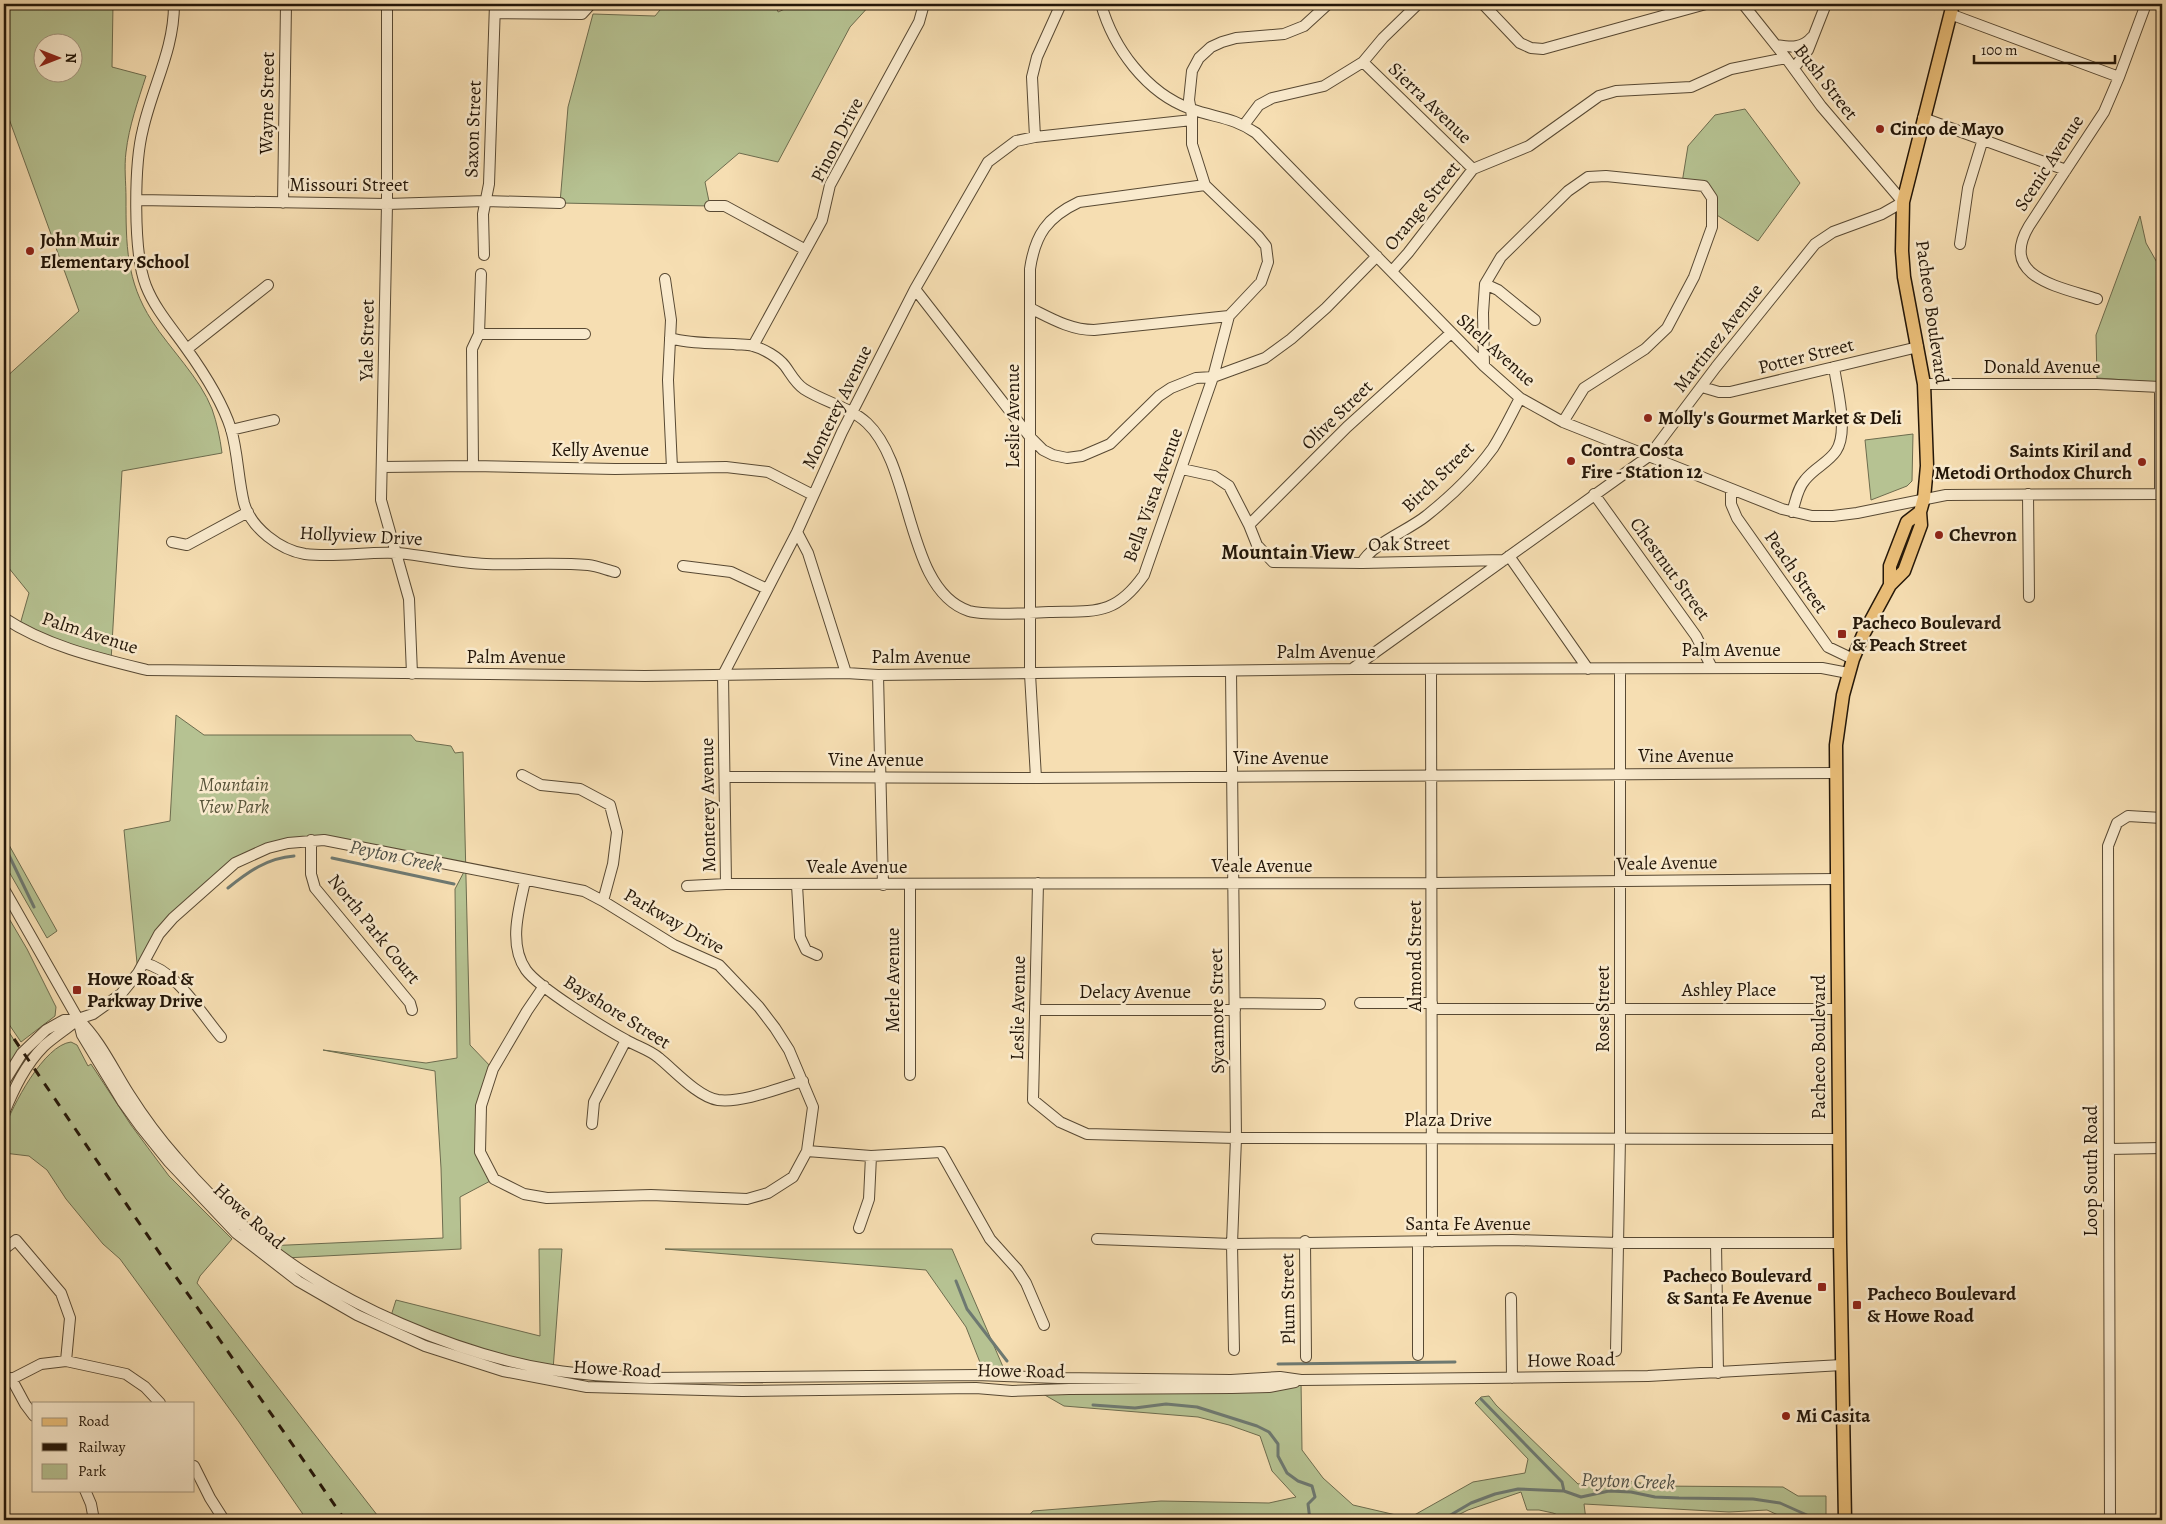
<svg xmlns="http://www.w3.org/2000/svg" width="2166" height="1524" font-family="Alegreya,serif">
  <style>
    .green { fill: #b6c292; stroke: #6d6c4e; fill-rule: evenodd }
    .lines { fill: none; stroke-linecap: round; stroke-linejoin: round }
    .stream { stroke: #6e7971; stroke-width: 3 }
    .minor-casing { stroke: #584933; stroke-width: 12 }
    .major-casing { stroke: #241709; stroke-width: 15 }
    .minor { stroke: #f9eacd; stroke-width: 10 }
    .major { stroke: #ebbf79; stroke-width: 12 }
    .rail { stroke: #241709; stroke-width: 3; stroke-dasharray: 9 9; stroke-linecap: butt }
    .poi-dot { fill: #8f2418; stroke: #f9eacd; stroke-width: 2 }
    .labels { text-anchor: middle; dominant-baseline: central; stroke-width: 5; stroke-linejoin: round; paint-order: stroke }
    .street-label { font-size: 19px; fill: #241709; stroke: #f9eacd }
    .poi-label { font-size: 19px; font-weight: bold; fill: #241709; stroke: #f9eacd; text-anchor: start }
    .park-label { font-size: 19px; font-style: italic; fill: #575339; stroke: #f9eacd }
    .water-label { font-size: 20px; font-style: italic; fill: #4f5046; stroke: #f9eacd }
    .quarter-label { font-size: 21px; font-weight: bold; fill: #241709; stroke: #f9eacd }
  </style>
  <rect width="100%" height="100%" fill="#f6deb2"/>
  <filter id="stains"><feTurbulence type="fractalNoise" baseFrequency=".004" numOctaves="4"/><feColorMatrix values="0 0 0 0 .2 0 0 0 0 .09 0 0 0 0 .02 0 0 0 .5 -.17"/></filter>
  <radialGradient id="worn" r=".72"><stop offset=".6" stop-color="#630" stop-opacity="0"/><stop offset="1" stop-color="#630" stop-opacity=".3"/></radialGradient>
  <path class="green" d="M4,4H113L112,67L146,76C138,101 129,126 126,152C124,167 126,183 126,198C126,244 126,281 152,321C170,349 200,378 212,409C217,423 220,438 222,453L122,471L111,661L19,628L29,593L4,562V379L79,311L4,105ZM42,42H72V72H42Z
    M665,4H776L778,12L796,4H871L850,27L778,162L739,153L705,182L710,206L560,203L568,107L593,14L655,16Z
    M1745,109L1800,183L1758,241L1712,212L1704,186L1682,183L1688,146L1715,115Z
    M2140,216L2146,243L2159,266L2157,284L2162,295V379L2154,382L2097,378L2096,335Z
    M1913,434L1912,481L1907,486L1871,500L1865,440Z
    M176,715L204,735H411L416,741L451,746L455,753L463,752L470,1045L493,1069L481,1106L480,1152L494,1179L460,1197L461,1249L285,1258L266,1246L443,1238L441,1168L435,1071L323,1050L426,1063L457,1058L455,889L466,868L305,840L235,863L173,918L138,973L124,830L170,821Z
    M4,836L57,931L47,938L4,863Z
    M4,910L27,949L56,1007L55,1016L21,1042L4,1017Z
    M4,1024L22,1053L4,1082Z
    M71,1042L77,1045L88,1066L91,1064L131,1125L169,1176L232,1239L200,1276L197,1283L381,1520H307L239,1422L120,1259L103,1244L66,1199L47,1170L29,1156L4,1153C4,1146 2,1137 4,1130C12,1106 44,1045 71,1042Z
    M539,1249H562L553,1370L508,1360L390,1319L396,1300L540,1336Z
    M665,1249H952L1007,1376L985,1375L966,1327L926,1270Z
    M1301,1380L1302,1450L1323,1478L1353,1505L1409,1518L1473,1482L1525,1473L1528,1459L1475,1403L1481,1397L1489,1396L1496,1405L1578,1484L1614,1478L1656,1486L1783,1487L1798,1496H1826V1520H1789L1767,1510L1729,1512L1584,1504L1586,1520H1569L1553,1513L1539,1510H1527L1521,1492L1468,1510L1448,1520H1025L1033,1511L1161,1501L1269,1503L1296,1497L1272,1471L1260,1436L1229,1425L1198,1417L1064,1406L1036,1390Z"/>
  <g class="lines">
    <path class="stream" d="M4,845L34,907
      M332,858L454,884
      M228,888C248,872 267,858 294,856
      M956,1281L967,1309L1007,1361
      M1278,1364L1455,1362
      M1481,1399L1562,1482L1564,1491
      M1093,1405L1135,1408L1166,1404L1197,1407L1257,1426L1269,1432L1278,1444V1456L1287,1473L1298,1481L1312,1486L1315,1497L1308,1504L1310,1520
      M1442,1520L1471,1503L1495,1494L1518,1489L1564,1491L1581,1497L1609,1491L1631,1492L1655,1497L1679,1498L1753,1499L1780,1503L1818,1520"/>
    <g class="minor-casing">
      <path id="minor" d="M174,4C174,50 153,85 143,129C134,164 133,253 146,286C155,309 172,328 186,348C204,373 222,401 231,429C238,453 238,479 244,503C251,528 280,550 305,554C336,558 368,551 398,553C428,556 457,563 486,564C520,565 555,562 588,565C597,566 607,570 615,572
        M387,4V204L381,500L409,599L412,674
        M1101,4C1113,47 1146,93 1191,109C1216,118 1233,117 1256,133L1484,366L1520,398L1563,422L1782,509L1812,516H1833L1857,513L1946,495L2162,494
        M1483,4L1520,43L1531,48L1543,49L1706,4
        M495,13L582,14L591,4
        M1950,14L2119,77
        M1776,45C1790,47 1802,49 1812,37
        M1363,62L1473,169
        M1794,68L1808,50L1826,4
        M1923,118L2066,170
        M1244,125L1259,105L1272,98L1324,86L1363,62L1383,38L1418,4
        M1035,137L1032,77L1037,57L1061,4
        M138,200L387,204L485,201L560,203
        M283,203L286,4
        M710,206H725L804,249
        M1960,244L1968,188L1983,139
        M484,255L483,214L489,184L495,4
        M1392,271L1408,253L1473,169L1529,146L1599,96L1616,91L1691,87L1731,69L1786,58
        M665,279L671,320L668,380L672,468
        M1485,284L1498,290L1535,320
        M915,289L1030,437L1043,450L1053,455L1067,458L1082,456L1110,444L1159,396L1171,388L1196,378L1213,377L1265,358L1291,339L1326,308L1377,256
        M2097,299C2061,287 1998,278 2029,226L2104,112L2119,77L2146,4
        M1032,309C1052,319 1071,330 1094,330L1229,316
        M479,334H585
        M670,338C690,344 714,343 734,344C740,345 748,344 753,346C764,349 778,357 785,366C791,374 795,383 804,389C824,402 850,407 867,423C914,467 905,590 969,611C986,616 1030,613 1049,612C1095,611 1115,616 1144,575L1213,377L1229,316L1261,282L1268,262L1266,246L1258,236L1205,185L1192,144V116L1189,100L1192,71L1199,58L1211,47L1222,42L1236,38L1284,34L1304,26L1328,4
        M753,346L822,220L830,185L919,22L924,4
        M187,349L268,285
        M1484,366L1483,313L1485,284L1501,257L1568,191L1588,177L1606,176L1704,186L1712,198V227L1694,277L1667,328L1645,349L1584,388L1563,422
        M1924,384H2097L2160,387V494
        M1702,387L1719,392H1730L1918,347
        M231,430L274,420
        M473,466L472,349L479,334L481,274
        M382,467L473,466L615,469L726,467L768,472L813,495
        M1182,469L1214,476L1229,486L1249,525L1257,545L1273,562L1362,563L1504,560
        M1731,489V504L1737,518L1828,647L1853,659
        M1594,494L1696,636L1712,668
        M2028,494L2029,597
        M1792,512C1796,501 1797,489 1805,480C1814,468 1828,463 1836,451C1849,432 1837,389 1834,367
        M1249,525L1347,427L1451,333
        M797,532L808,553L846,673
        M172,542L187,545L248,512
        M1509,556L1588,669
        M1362,563C1370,545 1409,530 1426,516C1450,497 1475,473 1493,448C1503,432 1511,415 1520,398
        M683,566L731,572L767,589
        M4,618C46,646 98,658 147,670L645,676L846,673L878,675L1352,669L1780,668H1822L1848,673
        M1352,669L1649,456L1716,367L1815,244L1833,232L1882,214L1903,202L1821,106L1786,58L1743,4
        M1431,670L1432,1242
        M1231,671L1236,1138L1232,1244L1234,1350
        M878,675L883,885
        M522,775L541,785L580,789L610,805L617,832L613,864L603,901
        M726,777L1036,778L1835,773
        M1036,778L1030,674V269C1035,235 1047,217 1079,202L1205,185
        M311,840V874L315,888L410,1003L412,1010
        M525,881C519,909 508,944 526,970C539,988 604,1028 626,1040C636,1046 650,1050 659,1058C674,1070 698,1097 718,1100C743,1103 779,1088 803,1081
        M1038,883L1033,1100L1060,1122L1087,1134L1236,1138L1839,1139
        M726,884L723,675L797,532L842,432L915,289L988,162L1016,141L1035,137L1192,120
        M910,884V1075
        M797,885L800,937L806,950L817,955
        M687,886L726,884L1432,883L1837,879
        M4,889L78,1019L82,1035L122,1101L140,1126L169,1162L236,1233L298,1281L357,1315L425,1346L503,1371L587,1387L742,1391L976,1388L1012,1391L1069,1389L1232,1388L1269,1387L1295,1382
        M144,963C176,970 200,1012 221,1037
        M1235,1003L1320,1004
        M1360,1003H1432
        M1432,1009H1838
        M1036,1010H1235
        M78,1019C100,1040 113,1069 129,1094C143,1116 159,1138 176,1157C203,1189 232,1218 265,1244C339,1304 459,1355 552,1370C584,1375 618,1377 650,1378L976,1375L1058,1378L1231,1380L1280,1377L1301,1380L1648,1376L1842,1365
        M4,1082L22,1053L46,1030L64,1020L78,1019L93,1014L121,994L138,973L159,934L173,918L235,863L268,848L288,843L324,840L584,891L603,901L674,945L719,965L759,1007L775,1028L789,1050L813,1107L807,1151L793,1177L768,1193L747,1199L651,1195L547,1198L524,1194L494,1179L480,1152L481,1106L493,1069L527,1011L544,986
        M4,1113C14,1089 25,1065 44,1046C55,1036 67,1029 78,1019
        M592,1124L594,1102L626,1040
        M2109,1149L2162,1148
        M807,1151L871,1156L941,1152L990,1239L1017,1269L1026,1283L1044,1325
        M859,1228L869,1199L871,1156
        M1097,1239L1232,1244L1512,1240L1618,1243H1840
        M1305,1241L1306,1357
        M1418,1242V1355
        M1716,1243L1718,1373
        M4,1249L16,1240L61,1293L70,1318L66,1361
        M1511,1298L1512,1378
        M1616,1351L1620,1138V669
        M11,1378L25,1404L34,1416
        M4,1383L41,1364L66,1361L126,1374L145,1387L160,1403
        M194,1466L210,1498L224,1520
        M85,1490L91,1504L94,1520
        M2110,1520L2108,846L2117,823L2128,816L2162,818"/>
    </g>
    <g class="major-casing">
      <path id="major" d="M1890,585V566L1907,522L1920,512
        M1845,1520L1840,1243L1836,745L1843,695L1853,659L1863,635L1890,585L1904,571L1921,525L1920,512L1924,498L1927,466L1924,384L1904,277L1902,251L1903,202L1953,4"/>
    </g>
    <use href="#minor" class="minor"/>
    <use href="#major" class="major"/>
    <path class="rail" d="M4,1024L167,1264L345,1520"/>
  </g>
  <g class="poi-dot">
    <circle cx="1880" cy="129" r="5"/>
    <circle cx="30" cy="251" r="5"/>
    <circle cx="1648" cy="418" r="5"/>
    <circle cx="1571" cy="461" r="5"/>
    <circle cx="2142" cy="462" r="5"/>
    <circle cx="1939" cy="535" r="5"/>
    <rect x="1837" y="629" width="10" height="10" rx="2.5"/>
    <rect x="72" y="985" width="10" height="10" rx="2.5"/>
    <rect x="1817" y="1282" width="10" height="10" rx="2.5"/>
    <rect x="1852" y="1300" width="10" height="10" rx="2.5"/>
    <circle cx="1786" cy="1416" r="5"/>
  </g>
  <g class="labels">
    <g class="street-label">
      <text transform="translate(1826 82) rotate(52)">Bush Street</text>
      <text transform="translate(267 103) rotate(-89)">Wayne Street</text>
      <text transform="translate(1430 103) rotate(44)">Sierra Avenue</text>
      <text transform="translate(473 129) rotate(-88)">Saxon Street</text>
      <text transform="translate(837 140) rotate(-63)">Pinon Drive</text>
      <text transform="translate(2049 163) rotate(-57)">Scenic Avenue</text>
      <text x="349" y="185">Missouri Street</text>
      <text transform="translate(1422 206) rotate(-51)">Orange Street</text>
      <text transform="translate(1932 312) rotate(82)">Pacheco Boulevard</text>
      <text transform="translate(1718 338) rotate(-52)">Martinez Avenue</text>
      <text transform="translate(367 340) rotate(-89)">Yale Street</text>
      <text transform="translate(1496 350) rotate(42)">Shell Avenue</text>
      <text transform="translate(1806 356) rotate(-14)">Potter Street</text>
      <text x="2042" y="367">Donald Avenue</text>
      <text transform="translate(837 407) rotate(-64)">Monterey Avenue</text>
      <text transform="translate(1337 415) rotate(-44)">Olive Street</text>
      <text transform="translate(1013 416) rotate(-90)">Leslie Avenue</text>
      <text x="600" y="450">Kelly Avenue</text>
      <text transform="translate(1438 477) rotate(-44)">Birch Street</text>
      <text transform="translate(1153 495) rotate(-70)">Bella Vista Avenue</text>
      <text transform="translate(361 536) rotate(3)">Hollyview Drive</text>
      <text transform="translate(1409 544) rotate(-1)">Oak Street</text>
      <text transform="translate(1670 569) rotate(54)">Chestnut Street</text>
      <text transform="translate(1796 572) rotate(55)">Peach Street</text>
      <text transform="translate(90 633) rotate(18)">Palm Avenue</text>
      <text x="1731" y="650">Palm Avenue</text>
      <text x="1326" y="652">Palm Avenue</text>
      <text x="516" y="657">Palm Avenue</text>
      <text x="921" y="657">Palm Avenue</text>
      <text x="1686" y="756">Vine Avenue</text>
      <text x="1281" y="758">Vine Avenue</text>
      <text x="876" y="760">Vine Avenue</text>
      <text transform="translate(708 805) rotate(-91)">Monterey Avenue</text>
      <text transform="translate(1667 863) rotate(-1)">Veale Avenue</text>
      <text x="1262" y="866">Veale Avenue</text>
      <text x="857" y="867">Veale Avenue</text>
      <text transform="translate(674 921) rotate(30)">Parkway Drive</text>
      <text transform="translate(374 929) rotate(51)">North Park Court</text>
      <text transform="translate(1415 956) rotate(-90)">Almond Street</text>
      <text transform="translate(893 980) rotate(-90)">Merle Avenue</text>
      <text x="1729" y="990">Ashley Place</text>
      <text x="1135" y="992">Delacy Avenue</text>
      <text transform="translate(1018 1008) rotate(-89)">Leslie Avenue</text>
      <text transform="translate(1603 1009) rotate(-90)">Rose Street</text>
      <text transform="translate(1217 1011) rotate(-91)">Sycamore Street</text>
      <text transform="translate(617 1012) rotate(32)">Bayshore Street</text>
      <text transform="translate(1819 1047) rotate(-90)">Pacheco Boulevard</text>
      <text x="1448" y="1120">Plaza Drive</text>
      <text transform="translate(2091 1171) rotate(-90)">Loop South Road</text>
      <text transform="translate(249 1216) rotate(42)">Howe Road</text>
      <text x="1468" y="1224">Santa Fe Avenue</text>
      <text transform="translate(1288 1299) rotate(-91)">Plum Street</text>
      <text transform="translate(1571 1360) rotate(-1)">Howe Road</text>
      <text transform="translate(617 1369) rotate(3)">Howe Road</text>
      <text transform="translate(1021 1371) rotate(1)">Howe Road</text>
    </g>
    <g class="poi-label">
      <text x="1890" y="129">Cinco de Mayo</text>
      <text x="40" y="240">John Muir<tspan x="40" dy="22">Elementary School</tspan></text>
      <text x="1658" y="418">Molly's Gourmet Market &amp; Deli</text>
      <text x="1581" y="450">Contra Costa<tspan x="1581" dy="22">Fire - Station 12</tspan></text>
      <text x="2132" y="451" text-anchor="end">Saints Kiril and<tspan x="2132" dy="22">Metodi Orthodox Church</tspan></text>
      <text x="1949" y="535">Chevron</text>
      <text x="1852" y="623">Pacheco Boulevard<tspan x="1852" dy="22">&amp; Peach Street</tspan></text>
      <text x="87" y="979">Howe Road &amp;<tspan x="87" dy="22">Parkway Drive</tspan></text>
      <text x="1812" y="1276" text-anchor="end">Pacheco Boulevard<tspan x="1812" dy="22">&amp; Santa Fe Avenue</tspan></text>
      <text x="1867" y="1294">Pacheco Boulevard<tspan x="1867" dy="22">&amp; Howe Road</tspan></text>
      <text x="1796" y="1416">Mi Casita</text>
    </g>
    <g class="park-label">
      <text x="234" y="785">Mountain<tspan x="234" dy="22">View Park</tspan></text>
    </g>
    <g class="water-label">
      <text transform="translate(396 856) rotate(12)">Peyton Creek</text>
      <text transform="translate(1628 1481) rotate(2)">Peyton Creek</text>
    </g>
    <g class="quarter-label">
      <text x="1288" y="552">Mountain View</text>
    </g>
  </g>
  <rect width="2166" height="1524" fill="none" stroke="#f6deb2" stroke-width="20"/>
  <rect x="5" y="5" width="2156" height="1514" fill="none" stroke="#241709" stroke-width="2.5"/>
  <rect x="10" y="10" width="2146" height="1504" fill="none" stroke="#241709"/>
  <rect x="32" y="1402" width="162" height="90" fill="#f9eacd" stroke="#a4967f"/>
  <rect x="42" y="1418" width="25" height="8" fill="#ebbf79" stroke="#a4967f"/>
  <text x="78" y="1426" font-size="15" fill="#241709">Road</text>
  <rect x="42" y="1443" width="25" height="8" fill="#241709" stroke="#a4967f"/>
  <text x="78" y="1452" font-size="15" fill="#241709">Railway</text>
  <rect x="42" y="1464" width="25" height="15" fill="#b6c292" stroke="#a4967f"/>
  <text x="78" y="1476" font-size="15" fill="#241709">Park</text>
  <g transform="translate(58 58) rotate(90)"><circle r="24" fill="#f9eacd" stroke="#a4967f"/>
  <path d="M0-4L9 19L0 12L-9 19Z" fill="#8f2418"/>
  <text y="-8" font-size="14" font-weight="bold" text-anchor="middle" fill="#241709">N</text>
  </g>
  <path d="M1974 55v8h141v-8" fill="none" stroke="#241709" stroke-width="2.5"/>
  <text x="1981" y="55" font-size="15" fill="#241709" stroke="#f9eacd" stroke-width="4" paint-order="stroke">100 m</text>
  <rect width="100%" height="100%" filter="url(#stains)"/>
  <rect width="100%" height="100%" fill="url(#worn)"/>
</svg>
